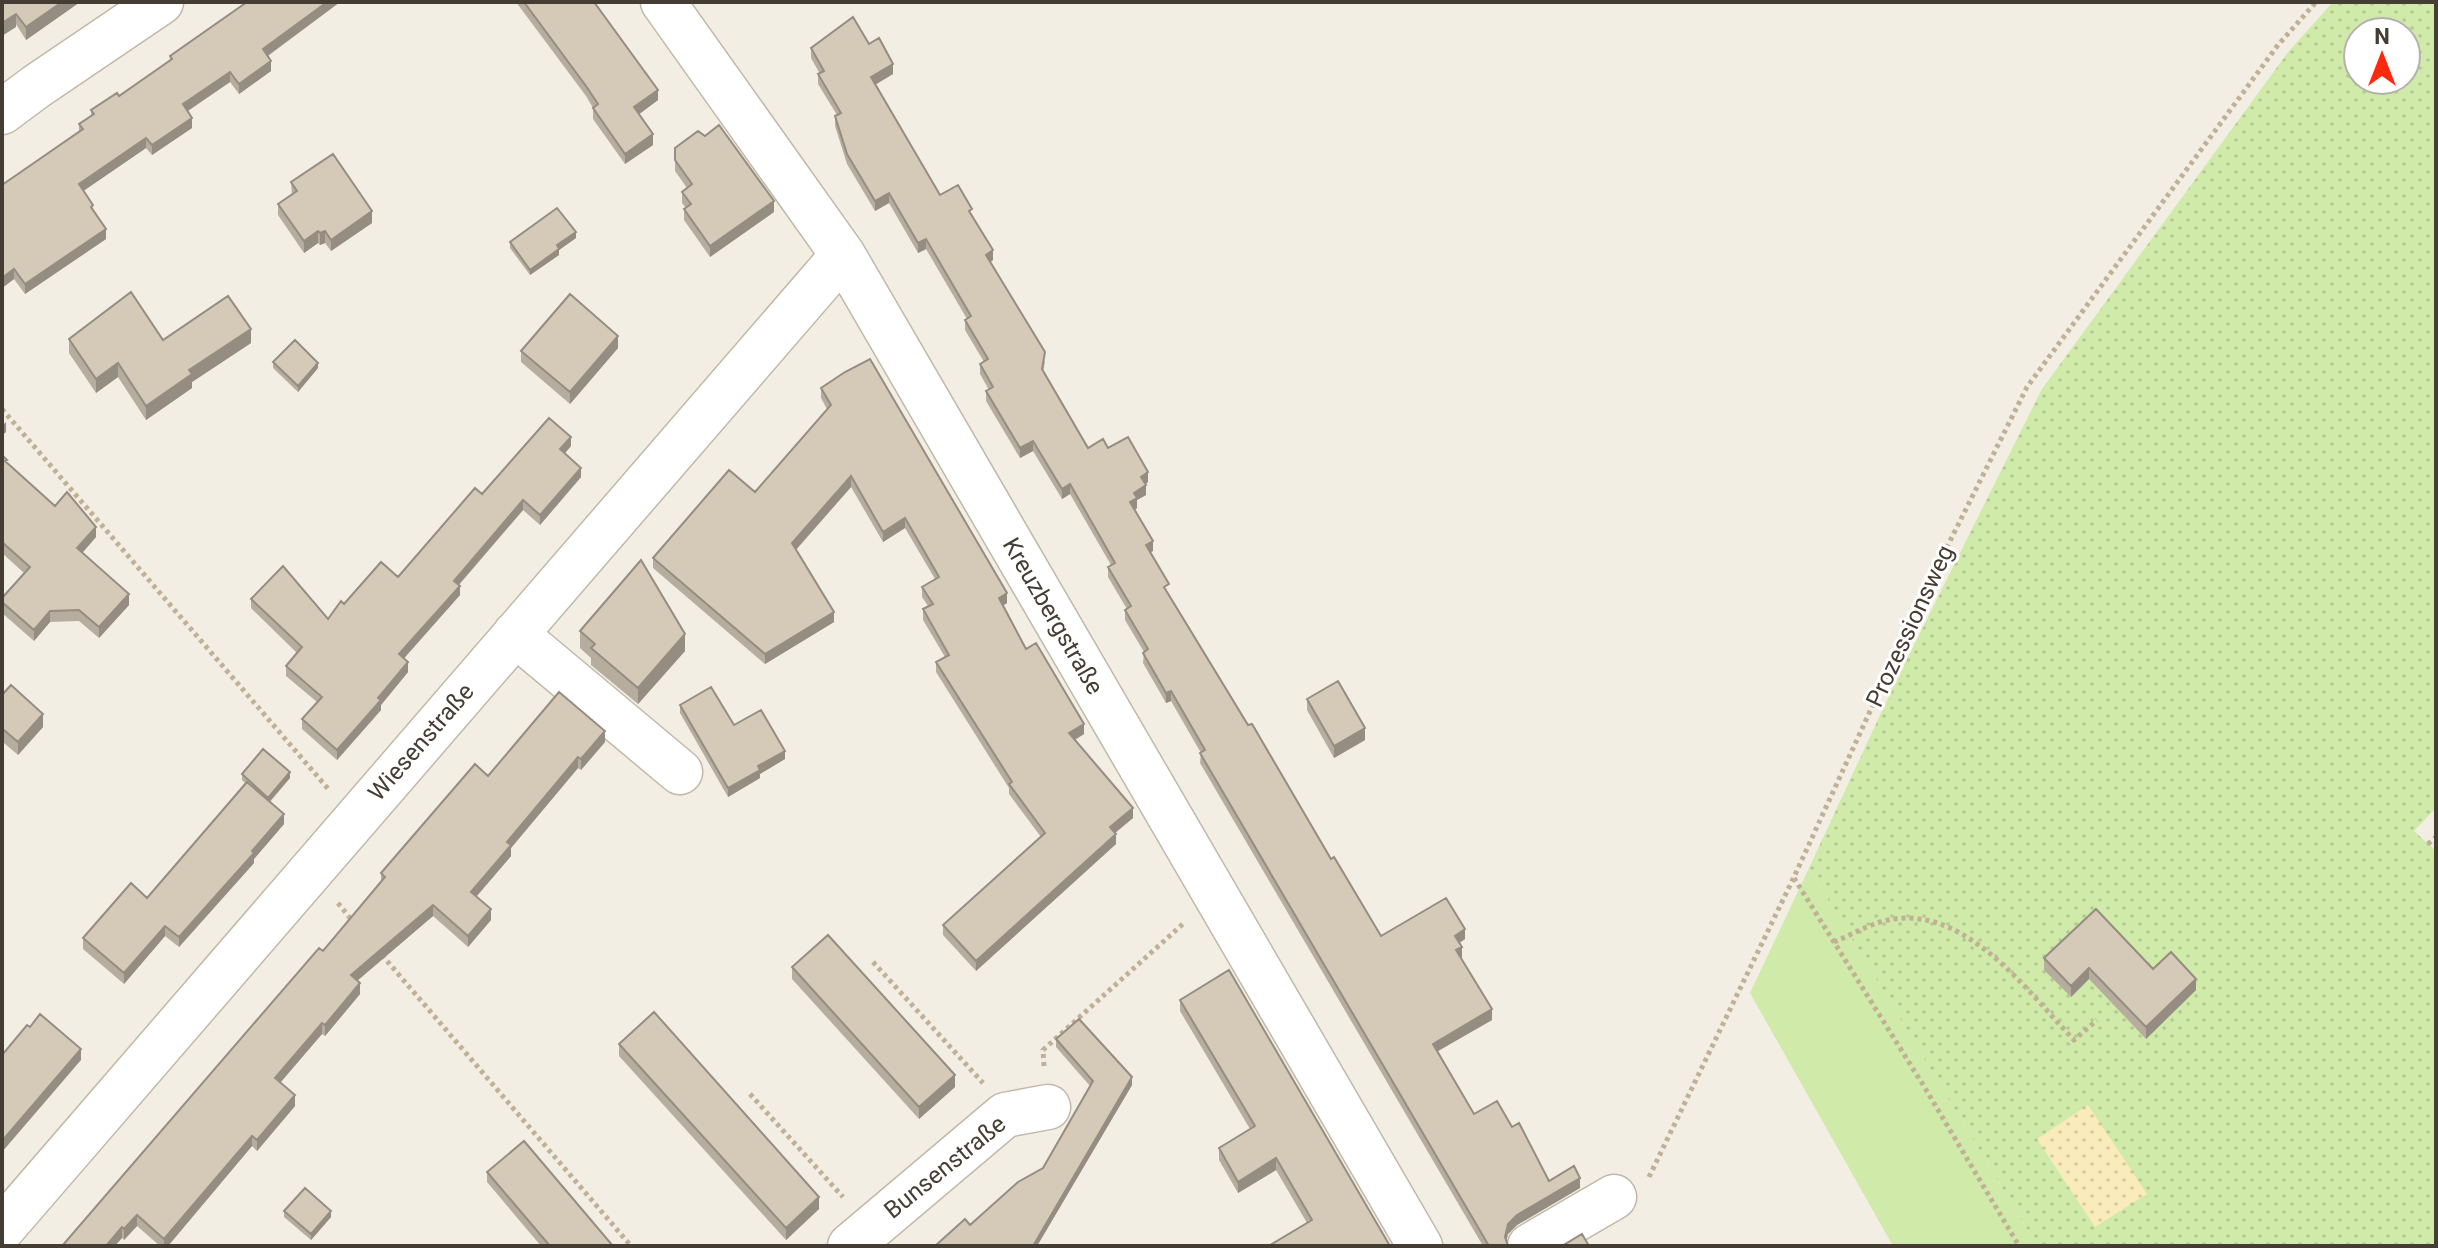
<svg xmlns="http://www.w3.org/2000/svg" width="2438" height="1248" font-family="Roboto,sans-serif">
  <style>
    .grass { fill: url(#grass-dots); fill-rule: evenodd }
    .sand { fill: url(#sand-dots) }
    .park { fill: #cfeaa9 }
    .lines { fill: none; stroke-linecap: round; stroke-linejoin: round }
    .minor-casing { stroke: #c2b8a8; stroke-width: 47 }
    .path { stroke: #c1b096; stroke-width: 5; stroke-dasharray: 4 4; stroke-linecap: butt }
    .minor { stroke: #fff; stroke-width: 44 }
    .wall { fill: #b7ad9e }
    .shaded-wall { fill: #958d81 }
    .building { fill: #d5c9b8; stroke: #958d81; stroke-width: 2 }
    .labels { text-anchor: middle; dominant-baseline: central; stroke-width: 6; stroke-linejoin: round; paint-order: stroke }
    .street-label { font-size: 24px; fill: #453d33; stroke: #fff }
  </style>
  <defs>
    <pattern id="grass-dots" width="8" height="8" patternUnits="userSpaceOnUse" patternTransform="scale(2)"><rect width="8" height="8" fill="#cfeaa9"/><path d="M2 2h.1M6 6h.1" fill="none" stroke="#b3ca92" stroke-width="1.8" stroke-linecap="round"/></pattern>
    <pattern id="sand-dots" width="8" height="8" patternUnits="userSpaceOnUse" patternTransform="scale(2)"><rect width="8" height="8" fill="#faebbb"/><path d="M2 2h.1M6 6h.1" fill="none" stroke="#d8caa1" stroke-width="1.8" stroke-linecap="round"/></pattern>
  </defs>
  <rect width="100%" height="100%" fill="#f3eee3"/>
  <path class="grass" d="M2333,2H2436V808L2414,831L2436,851V1246H2037L1809,868L1895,683L2042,389L2289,51ZM2358,32H2406V80H2358Z"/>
  <path class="sand" d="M2088,1105L2147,1194L2095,1227L2037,1139Z"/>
  <path class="park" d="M1809,868L2037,1246H1893L1750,993Z"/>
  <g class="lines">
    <g class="minor-casing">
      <path id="minor" d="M663,2L843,255L1420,1246
        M2,112L37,86L161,2
        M515,634L680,772
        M2,1229L843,255
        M850,1246L1005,1115L1048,1107
        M1530,1246L1614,1197"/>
    </g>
    <path class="path" d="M2,409L330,791
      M2428,844L2436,837
      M1794,878L1925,1088L2019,1246
      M338,903L354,923
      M1834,942C1849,936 1864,927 1880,922C1961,898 2025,989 2074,1040L2097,1020
      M382,955L631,1246
      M873,962L983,1083
      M1044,1066L1043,1050L1184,923
      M750,1094L843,1197
      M1649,1177L1794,877L1927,587L2027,387L2278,45L2316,2"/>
    <use href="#minor" class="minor"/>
  </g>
  <path class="wall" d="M2,2H80L26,40Z
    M247,2H340L268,56L271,71L239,94L230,82L188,111L192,128L152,155L146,148L83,191L106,239L25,294L14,279L2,288L79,132V124L91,116V110L119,96L170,61V56Z
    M516,2H594L658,100L639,114L653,145L625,164L593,119V108L586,96Z
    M869,44L893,74L875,85L940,195L972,216L993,260L990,262L1045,362L1043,372L1088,448H1108L1148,482L1146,484V495L1137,500V508L1135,510L1153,551L1150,552L1168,594L1331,859L1381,936L1465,939L1459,943L1462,957L1461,958L1492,1020L1437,1051L1474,1114L1512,1127L1549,1181L1580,1188L1517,1225L1508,1234L1506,1241L1508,1246H1483L1200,763L1201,753L1171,701L1166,703L1143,663L1144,652L1125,620V610L1127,609L1108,577V567L1111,565L1070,494L1062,499L1033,451L1020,458L986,401V391L989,390L980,374V364L984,362L965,330V320L967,319L926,249L918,253L889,203L875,211L847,164L835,126V116L837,115L818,84V74H820L811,58V48Z
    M675,148L774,212L710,257L684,220V209L686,208L682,203V192L687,188L675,171Z
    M291,182L372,223L331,251L325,243L320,245L318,243L304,253L278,215V204L292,195Z
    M576,238L559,250V255L530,275L510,248V242Z
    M69,339L163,340L251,343L192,382V388L146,420L118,377L96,393L69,353Z
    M618,348L570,404L521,362V351Z
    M273,362L318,368L298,392L273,368Z
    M821,388L1007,603L1003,606L1026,649L1084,734L1075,740L1133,818L1115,833L1116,844L976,971L943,935V925L1041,837L1009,794V788L936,672V662L945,657L923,620V609L928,606L922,597V587L935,579L905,528L883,542L851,487L796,550L834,622L765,664L653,568V558L755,492L827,409L821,398Z
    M571,446L565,453L581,477L540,525L523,510L459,585L460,595L404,658L408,672L381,705V710L337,760L302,729V719L317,702L286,676V666L297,653L251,608V599L328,619L344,604L398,577L482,494Z
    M2,455L7,463L55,506L96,537L82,553L129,605L99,638L79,621L50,622L34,641L2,613V598L24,573L2,553Z
    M580,631L685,651L638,704L591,665V658L580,648Z
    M2,695L43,727L18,755L4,743Z
    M1307,699L1365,740L1334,758L1307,710Z
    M680,705L734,725L785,759L760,774V778L728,797L680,713Z
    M605,742L581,770L578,768L511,848V856L476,896L491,920L468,947L433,916L357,981L360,994L325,1036L322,1034L280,1082L295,1106L257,1151L252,1146L168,1246H160L137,1226L124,1240L122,1238L62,1246L323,951L381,882V873L488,776Z
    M242,774L290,778L270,802L284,824L254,859V863L179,947L165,936L124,984L83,949V938L147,898L245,783L242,780Z
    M2044,958L2153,969L2196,990L2146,1039L2089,979L2071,997L2044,970Z
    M792,967L955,1087L919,1119L792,979Z
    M1180,1000L1390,1246H1272V1244L1307,1223L1276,1170L1238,1193L1219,1160V1148L1250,1129L1180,1011Z
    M1056,1039L1132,1085L1037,1246L970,1225L1043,1168L1090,1086L1056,1047Z
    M619,1044L819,1209L786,1240L619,1056Z
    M487,1172L613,1246H541L487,1182Z
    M284,1211L331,1217L311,1240L284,1217Z"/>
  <path class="shaded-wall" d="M62,2H80L26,40V27Z
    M327,2H340L263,59V49Z
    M16,14V27L2,36V23Z
    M271,61V71L239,94V84Z
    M893,64V74L871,87V77Z
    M230,72V82L183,114V104Z
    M658,90V100L634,118V107Z
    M192,118V128L152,155V145Z
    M653,134V145L625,164V154Z
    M146,138V148L79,194V184Z
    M889,193V203L875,211V201Z
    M774,201V212L710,257V246Z
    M372,211V223L331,251V240Z
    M106,229V239L25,294V284Z
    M318,231V243L304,253V241Z
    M325,231V243L320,245V233Z
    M576,232V238L559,250V255L530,275V270L557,245Z
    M926,239V249L918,253V243Z
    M993,250V260L986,265V255Z
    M14,269V279L2,288V278Z
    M251,329V343L192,382V388L146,420V406L189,370Z
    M618,336V348L570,404V392Z
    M118,363V377L96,393V379Z
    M318,363V368L298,392V386Z
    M6,422V432L2,436V426Z
    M571,437V446L560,459V449Z
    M1033,441V451L1020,458V448Z
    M581,468V477L540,525V515Z
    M1148,472V482L1141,487V477Z
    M851,476V487L792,554V543Z
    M1070,484V494L1062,499V489Z
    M1146,485V495L1137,500V508L1130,512V502L1134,493Z
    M523,500V510L454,590V581Z
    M905,518V528L883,542V532Z
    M96,527V537L77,559V548Z
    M1153,541V551L1146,555V545Z
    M460,586V595L399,664V654Z
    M1007,593V603L999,608V598Z
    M129,594V605L99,638V627Z
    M50,611V622L34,641V630Z
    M834,612V622L765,664V654Z
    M685,634V651L638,704V688Z
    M408,662V672L381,705V710L337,760V750L378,698Z
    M1171,691V701L1166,703V693Z
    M43,714V727L18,755V742Z
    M1084,724V734L1069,743V733Z
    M1365,728V740L1334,758V746Z
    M4,730V743L2,745V732Z
    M605,731V742L581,770V759Z
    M785,751V759L760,774V778L728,797V788L758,766Z
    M578,757V768L511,848V856L471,903V892L507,842Z
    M290,772V778L268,803V798Z
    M1133,808V818L1110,837V827Z
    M284,814V824L254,859V863L179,947V937Z
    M1116,834V844L976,971V961Z
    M433,905V916L351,986V975Z
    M491,909V920L468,947V936Z
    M165,926V936L124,984V973Z
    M1465,929V939L1455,946V936Z
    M1462,947V957L1456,960V950Z
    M2089,968V979L2071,997V986Z
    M2196,979V990L2146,1039V1027Z
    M360,983V994L325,1036V1025Z
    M1492,1009V1020L1433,1054V1044Z
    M322,1023V1034L275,1089V1078Z
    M81,1049V1060L2,1152V1141Z
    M955,1075V1087L919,1119V1107Z
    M1132,1077V1085L1037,1246H1033Z
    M295,1095V1106L257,1151V1140Z
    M252,1136V1146L168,1246H164V1239Z
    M1276,1158V1170L1238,1193V1182Z
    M1580,1178V1188L1517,1225L1508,1234L1505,1246V1237L1508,1224L1517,1215Z
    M819,1197V1209L786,1240V1228Z
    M331,1211V1217L311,1240V1234Z
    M137,1215V1226L124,1240V1229Z
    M122,1227V1238L115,1246H106Z"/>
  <path class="building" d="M2,2H62L26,27L16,14L2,23Z
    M247,2H327L263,49L271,61L239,84L230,72L183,104L192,118L152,145L146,138L79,184L93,205L91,207L106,229L25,284L14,269L2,278V185L83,129L79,124L94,114L91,110L117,93L119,96L172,59L170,56Z
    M524,2H594L658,90L634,107L653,134L625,154L593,108L598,104L586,86Z
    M853,17L869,44L879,38L893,64L871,77L940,195L958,185L972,209L969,211L993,250L986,255L1045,352L1042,369L1088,448L1103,439L1108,448L1128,437L1148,472L1141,477L1146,485L1134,493L1137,498L1130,502L1153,541L1146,545L1169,584L1164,587L1248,725L1252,724L1331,859L1334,857L1381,936L1446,898L1465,929L1455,936L1462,947L1456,950L1492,1009L1433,1044L1474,1114L1497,1101L1512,1127L1519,1123L1549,1181L1574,1166L1580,1178L1517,1215L1508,1224L1505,1237L1508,1246H1489L1200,753L1205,750L1171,691L1166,693L1143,653L1148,649L1125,610L1131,606L1108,567L1115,563L1070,484L1062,489L1033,441L1020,448L986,391L993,387L980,364L988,359L965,320L971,316L926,239L918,243L889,193L875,201L847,154L835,116L841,113L818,74L824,71L811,48Z
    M719,125L774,201L710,246L684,209L691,204L682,192L692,184L675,160V148L698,131L705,136Z
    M333,154L372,211L331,240L325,231L320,233L318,231L304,241L278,204L297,191L291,182Z
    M557,208L576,232L557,245L559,249L530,270L510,242Z
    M131,292L163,340L228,296L251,329L189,370L192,374L146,406L118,363L96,379L69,339Z
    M570,294L618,336L570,392L521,351Z
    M295,340L318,363L298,386L273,362Z
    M870,359L1007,593L999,598L1026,649L1036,643L1084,724L1069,733L1133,808L1110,827L1116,834L976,961L943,925L1045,833L1009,784L1012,782L936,662L949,655L923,609L933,604L922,587L939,577L905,518L883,532L851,476L792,543L834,612L765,654L653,558L729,470L755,492L831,405L821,388L845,372Z
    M549,418L571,437L560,449L581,468L540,515L523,500L454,581L460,586L399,654L408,662L378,698L381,700L337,750L302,719L322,697L286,666L302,647L251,599L283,566L328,619L341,601L344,604L381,562L398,577L475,488L482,494Z
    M2,455L7,460L5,461L55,506L67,492L96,527L77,548L129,594L99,627L79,610L50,611L34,630L2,602V598L30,567L2,542Z
    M641,560L685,634L638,688L591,648L595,644L580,631Z
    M1338,681L1365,728L1334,746L1307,699Z
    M11,685L43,714L18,742L4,730L2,732V695Z
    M711,687L734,725L761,710L785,751L758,766L760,770L728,788L680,705Z
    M559,692L605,731L581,759L578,757L507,842L511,845L471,892L491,909L468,936L433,905L351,975L360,983L325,1025L322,1023L275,1078L295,1095L257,1140L252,1136L164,1239L137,1215L124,1229L122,1227L106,1246H62L319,948L323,951L385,877L381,873L475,764L488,776Z
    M263,749L290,772L268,798L242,774Z
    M247,782L284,814L252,851L254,853L179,937L165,926L124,973L83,938L131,883L147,898Z
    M2096,909L2153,969L2171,952L2196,979L2146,1027L2089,968L2071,986L2044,958Z
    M828,935L955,1075L919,1107L792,967Z
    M1229,970L1390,1246H1274L1272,1244L1312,1220L1276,1158L1238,1182L1219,1148L1255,1126L1180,1000Z
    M654,1012L819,1197L786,1228L619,1044Z
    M40,1014L81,1049L2,1141V1055L27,1025L30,1027Z
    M1079,1019L1132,1077L1033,1246H935L965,1219L970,1225L1018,1182L1043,1168L1093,1081L1056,1039Z
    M524,1141L613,1246H550L487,1172Z
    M305,1188L331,1211L311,1234L284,1211Z
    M1582,1234L1589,1246H1562Z"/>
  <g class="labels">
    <g class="street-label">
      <text transform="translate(1053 616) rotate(60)">Kreuzbergstraße</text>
      <text transform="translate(1910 626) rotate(-65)">Prozessionsweg</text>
      <text transform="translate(421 742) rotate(-49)">Wiesenstraße</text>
      <text transform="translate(945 1167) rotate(-39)">Bunsenstraße</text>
    </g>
  </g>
  <rect width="2438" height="1248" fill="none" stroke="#453d33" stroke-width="8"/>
  <g transform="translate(2382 56)"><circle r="38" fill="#ffffff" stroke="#b5b1ad" stroke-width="2"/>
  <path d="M0-6L14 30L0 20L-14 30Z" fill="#ff2a0e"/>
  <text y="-12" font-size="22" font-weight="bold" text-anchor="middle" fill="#453d33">N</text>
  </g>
</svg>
